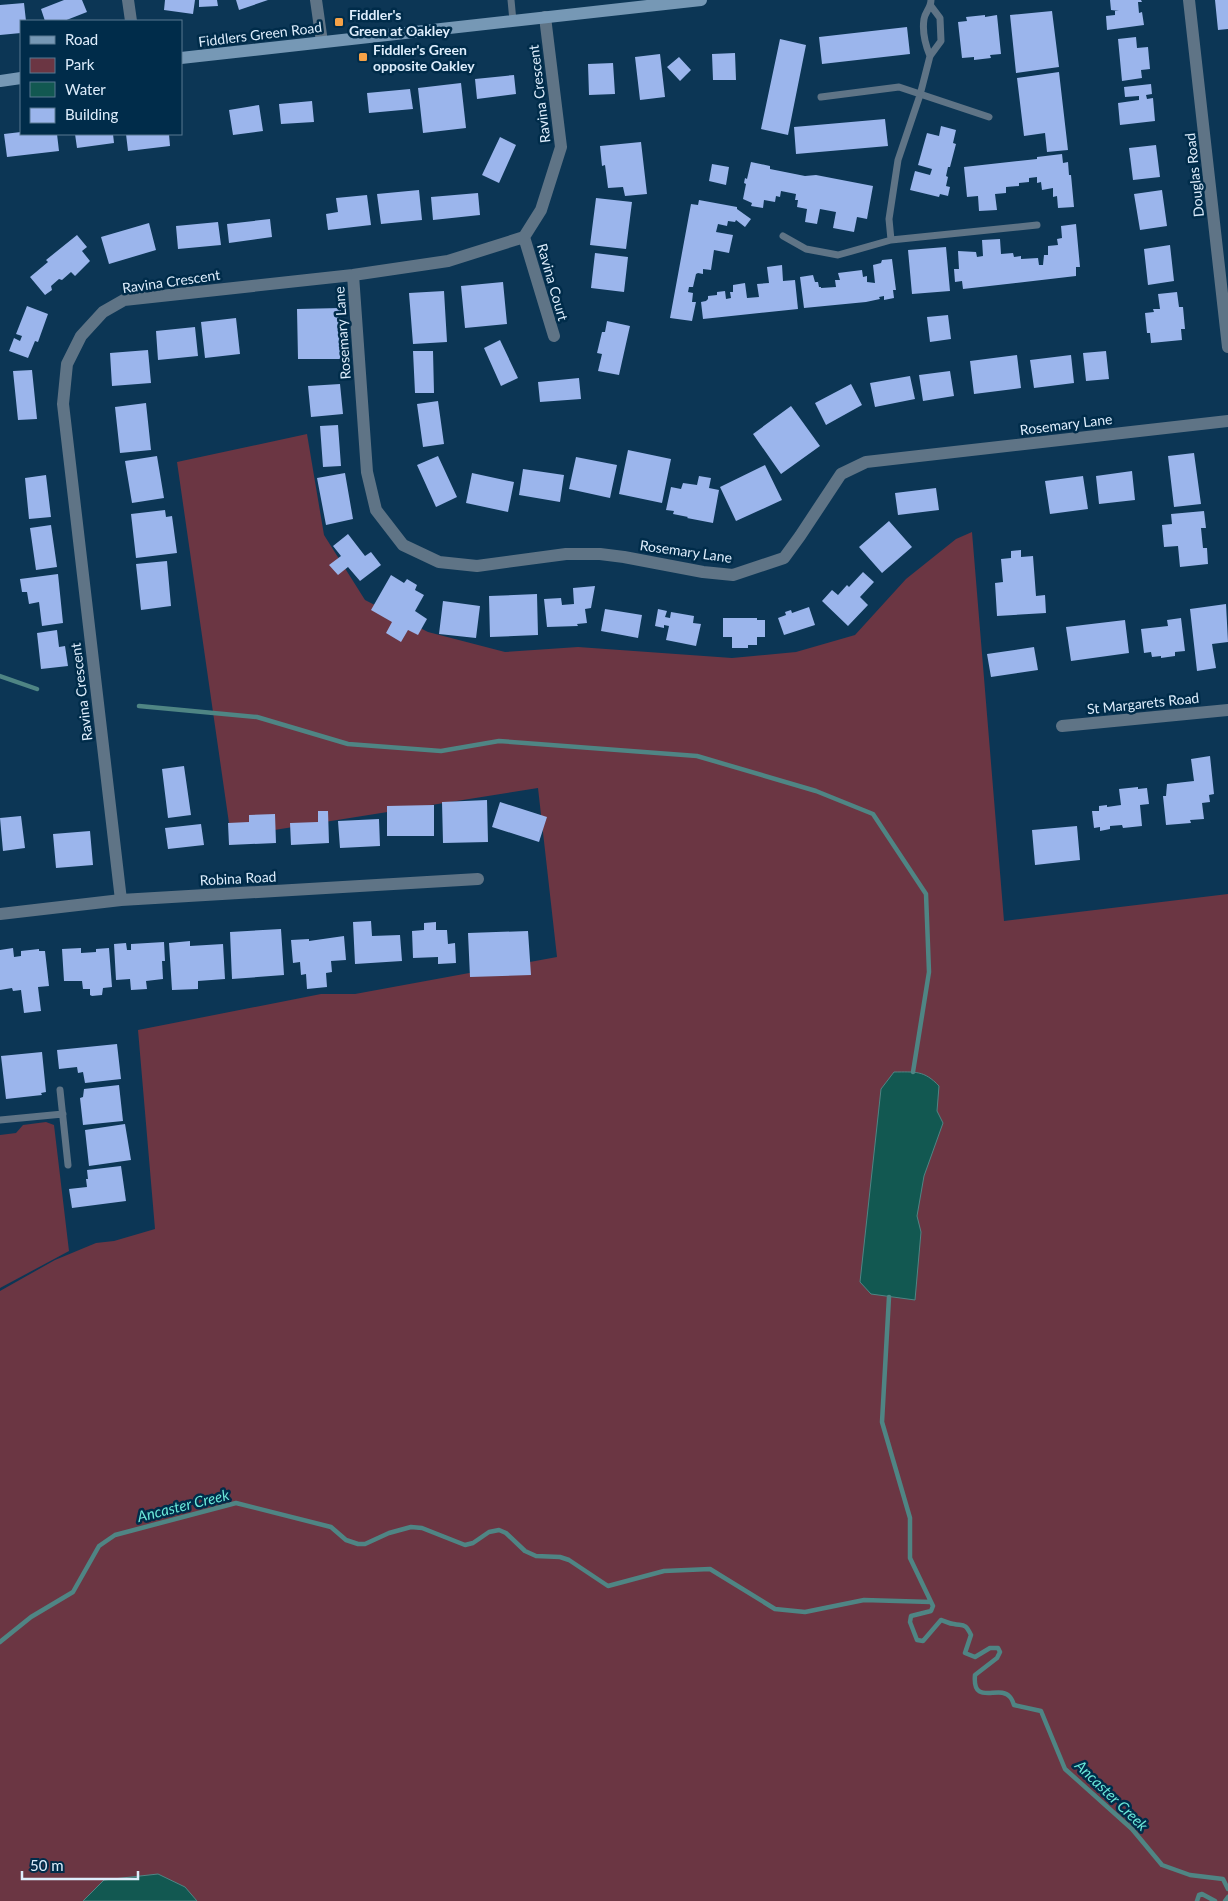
<svg xmlns="http://www.w3.org/2000/svg" width="1228" height="1901" font-family="Lato,sans-serif">
  <style>
    .green { fill: #6b3643 }
    .water { fill: #125851; stroke: #4f8584 }
    .lines { fill: none; stroke-linecap: round; stroke-linejoin: round }
    .stream { stroke: #4f8584; stroke-width: 4.5 }
    .building { fill: #9bb5ec }
    .service { stroke: #5f7486; stroke-width: 7 }
    .minor { stroke: #5f7486; stroke-width: 12 }
    .secondary { stroke: #7698b5; stroke-width: 12 }
    .poi-dot { fill: #f6a247; stroke: #002c4a; stroke-width: 2 }
    .labels { text-anchor: middle; dominant-baseline: central; stroke-width: 5; stroke-linejoin: round; paint-order: stroke }
    .poi-label { font-size: 14px; font-weight: bold; fill: #ddedfc; stroke: #002c4a; text-anchor: start }
    .street-label { font-size: 14px; fill: #ddedfc; stroke: #002c4a }
    .water-label { font-size: 15px; font-style: italic; fill: #6ae8d9; stroke: #002c4a }
  </style>
  <rect width="100%" height="100%" fill="#0c3655"/>
  <path class="green" d="M307,434L324,535L365,600L428,632L505,652L578,647L732,658L796,652L855,635L906,579L956,539L972,532L1004,921L1228,894V1901H0V1291L55,1260L96,1243L114,1241L155,1229L138,1030L321,994H355L557,957L538,788L231,837L177,462Z
    M46,1122L54,1125L69,1251L0,1288V1135L16,1133L23,1125Z"/>
  <path class="water" d="M894,1072C915,1072 924,1070 939,1086L937,1111L943,1123L924,1176L917,1216L921,1232L915,1300L871,1294L860,1282L881,1089Z
    M158,1874L185,1887L197,1901H83L104,1880Z"/>
  <g class="lines">
    <path class="stream" d="M0,676L37,689
      M139,706L257,717L348,744L441,751L499,741L697,756L816,791L873,814L926,894L929,972L913,1072
      M889,1297L882,1422L910,1518V1558L933,1606L931,1611L911,1616L910,1622L917,1640L923,1641L941,1620C945,1621 949,1624 954,1624C964,1626 965,1623 971,1635L965,1653L975,1657L990,1648H998L1000,1652L997,1658L975,1675C972,1707 1000,1684 1010,1697C1012,1699 1013,1702 1014,1705L1041,1711L1065,1769L1132,1829L1162,1865L1190,1875L1223,1879L1228,1889
      M0,1642L31,1617L73,1592L99,1546L115,1535L236,1503L331,1527L346,1540L358,1544H365L389,1533L411,1527L422,1528L465,1545L473,1543L489,1532L499,1530L506,1533L525,1551L536,1556L560,1557L569,1560L608,1586L664,1571L710,1569L775,1609L805,1612L864,1600L931,1602
      M1197,1901L1199,1895L1202,1894L1215,1901
      M1225,1901L1228,1897"/>
  </g>
  <path class="building" d="M64,0H82L87,12L64,21H45L41,9Z
    M165,0H195L193,14L164,10Z
    M199,0H217L218,6L199,7Z
    M236,0H268L239,10Z
    M1110,0H1141L1142,2H1138L1139,13L1142,12L1144,25L1107,30L1106,16L1115,15V11H1119L1111,10Z
    M1215,0H1228V29L1218,30Z
    M24,3L26,21H21V33L0,35V5Z
    M1052,11L1059,67L1016,73L1010,15Z
    M985,15V17L997,15L1001,54L990,55L991,58L974,60V57L962,58L958,22L967,21L966,17Z
    M907,27L910,54L822,64L819,37Z
    M1136,37L1137,48L1148,47L1150,69L1141,70L1142,78L1122,81L1118,39Z
    M780,39L806,45L788,135L761,129Z
    M735,53L736,80H713L712,54Z
    M660,54L665,97L640,100L635,57Z
    M679,57L691,70L680,81L667,67Z
    M613,63L615,94L589,95L588,64Z
    M1059,72L1068,150L1047,152L1045,133L1024,136L1017,78Z
    M514,75L516,94L477,99L475,79Z
    M461,83L466,128L423,133L418,88Z
    M1151,84L1152,94L1146,95L1147,99L1153,98L1155,121L1120,125L1118,103L1139,100V96L1125,97L1124,87Z
    M410,89L413,109L369,113L367,93Z
    M312,101L314,122L281,124L279,104Z
    M259,105L263,131L233,135L229,110Z
    M885,119L888,146L796,154L794,127Z
    M941,126L956,130L953,143L956,144L950,167H948L946,176L948,177L946,186L950,187L948,196L940,194L939,197L910,190L915,171L930,175L932,169L918,165L927,133L939,136Z
    M21,132V134H57L59,151L7,157L4,134Z
    M75,134H113L114,143L77,148Z
    M126,134H169L170,146L128,151Z
    M500,137L516,145L499,183L482,175Z
    M641,142L647,194L625,196L623,187L608,188L605,165L602,166L600,146Z
    M1156,145L1160,177L1133,180L1129,148Z
    M1062,154L1063,163L1068,162L1069,175H1071L1074,207L1058,208L1057,196L1053,197V188L1042,190L1041,182L1037,183V177L1029,178V182L1019,183V186L1006,187V193L995,194L997,210L979,211L978,196L967,197L964,167L1037,159V157Z
    M751,162L770,166V169L805,176L816,175L873,186L867,219L857,217L854,232L833,228L836,212L820,209L817,224L805,222L807,209L797,207L798,200H795L796,194L781,191L780,197L776,196L775,202L764,200L763,208L751,206L752,203L743,199L746,184L744,183L745,178L747,179Z
    M712,164L729,167L726,185L709,181Z
    M419,190L422,220L381,224L377,194Z
    M1162,190L1167,226L1140,230L1134,194Z
    M478,193L480,215L433,220L431,197Z
    M367,195L371,225L328,230L326,214L338,212L336,198Z
    M596,198L632,202L626,249L590,245Z
    M699,200L737,207V209L751,219L745,227L736,220L735,222L728,221L727,226L718,224L716,232L733,235L729,253L714,250L711,270L703,269V274L698,273L696,274L693,287H689L688,292L693,293L692,302H696L692,321L670,318L691,204L698,205Z
    M270,219L272,237L229,243L227,224Z
    M218,222L221,245L178,249L176,226Z
    M149,223L156,250L109,264L101,237Z
    M1076,224L1080,267H1076V276L963,289L962,281L955,282L954,269H959L958,251L976,252L977,257L983,256L982,240L1000,239L1001,254L1013,253L1014,257L1021,256V259L1038,258L1039,265H1043L1044,255H1048V246L1058,245L1057,239L1062,238L1061,226Z
    M77,235L87,247L82,251L90,261L75,276L71,272L62,280L59,279L51,286L52,290L45,295L30,277L48,262L46,260Z
    M1170,245L1174,281L1148,285L1144,249Z
    M946,247L950,291L912,294L908,250Z
    M595,253L628,257L624,292L591,288Z
    M892,259L896,290H893L894,298L884,300V296L879,297L880,299L866,302L804,308L800,277L813,275L815,282H818L819,287H821V288L836,287L835,280H840L838,273L862,270L863,277L867,276V282L875,283L873,265L881,263L882,260Z
    M782,265L783,281L795,280L798,309L703,319L701,302L706,301L708,299V296L717,295V292L725,291L726,299L731,298L730,292H733V285L745,283L747,298L759,297L757,284L769,283L767,267Z
    M503,282L507,324L465,328L461,286Z
    M444,291L447,342L413,344L409,293Z
    M1177,292L1179,307H1183L1185,329H1181L1182,340L1151,343L1150,333H1147L1145,313L1154,312L1153,309H1160L1158,294Z
    M27,306L48,314L38,342L35,341L28,358L9,351L14,338L20,341L22,336L16,334Z
    M341,308V359H298L297,309Z
    M948,315L951,339L930,342L927,317Z
    M236,318L240,354L205,358L201,322Z
    M607,321L630,326L619,375L598,371L602,354L597,353L602,332H605Z
    M195,327L198,356L158,360L156,331Z
    M500,340L518,378L501,386L484,348Z
    M148,350L151,383L112,386L110,353Z
    M413,351H433L434,393H415Z
    M1106,351L1109,379L1086,381L1083,353Z
    M1017,355L1021,388L974,394L970,361Z
    M1071,355L1074,383L1034,388L1030,360Z
    M32,370L37,419L18,420L13,371Z
    M950,371L954,396L923,401L919,375Z
    M910,376L915,399L875,407L870,383Z
    M579,378L581,399L540,402L538,382Z
    M340,384L343,414L311,417L308,386Z
    M851,384L862,405L826,425L815,403Z
    M438,401L444,444L423,447L417,404Z
    M146,403L151,450L120,453L115,407Z
    M791,406L820,446L781,474L753,434Z
    M338,425L341,466L323,467L320,426Z
    M628,450L671,459L662,503L619,494Z
    M1194,453L1201,504L1174,507L1168,456Z
    M157,456L164,498L132,503L125,461Z
    M438,456L457,497L436,507L417,465Z
    M576,457L617,465L610,498L569,489Z
    M765,465L782,500L736,521L720,487Z
    M523,469L564,475L560,502L519,495Z
    M1132,471L1135,500L1099,504L1096,476Z
    M345,473L353,519L326,525L317,478Z
    M472,473L514,482L508,512L466,503Z
    M46,475L51,517L29,519L25,478Z
    M699,476L711,478L709,488L719,490L713,523L687,518L688,517L673,514L674,511L666,510L671,487L681,489L683,483L697,485Z
    M1083,476L1088,509L1050,514L1045,481Z
    M936,488L939,510L898,515L895,493Z
    M165,510L166,517L172,516L177,553L136,558L131,514Z
    M1204,511L1206,528H1201L1203,548H1207L1208,564L1180,567L1178,546L1164,547L1162,525L1172,524L1171,514Z
    M889,521L912,547L882,573L859,547Z
    M51,525L57,567L36,570L30,528Z
    M348,534L365,556L371,552L381,565L360,581L348,567L338,575L329,565L341,556L333,546Z
    M1021,550V557L1033,556L1036,596L1045,595L1046,613L997,616L995,583L1003,582L1001,559L1011,558V551Z
    M167,561L171,606L141,610L136,564Z
    M863,572L874,582L860,597L868,605L848,626L822,601L832,590L838,595L847,585L849,587Z
    M58,574L63,623L42,626L39,602L29,604L27,592H22L20,579Z
    M391,575L404,583L407,579L417,585L415,590L424,595L415,611L427,619L418,635L408,630L401,642L386,633L392,622L371,610Z
    M595,586L591,608L585,609L587,623L577,624L578,626L547,627L544,599L561,598L562,605L574,604L573,588Z
    M537,594L538,635L490,637L489,596Z
    M443,601L480,606L476,638L439,634Z
    M1226,604L1228,642L1212,644L1216,668L1197,671L1190,609Z
    M809,607L815,625L784,635L778,618L786,615L785,612L791,610L792,613Z
    M605,609L642,615L638,638L601,631Z
    M658,609L667,611L665,617L670,618L671,612L694,616L693,623L701,624L696,646L666,640L669,626L664,625V628L655,626Z
    M723,618H757V620H765V637H757V645H748V648H732V637H723Z
    M1181,618L1185,651L1175,652V656L1161,658V656L1152,657L1151,652L1144,653L1141,629L1168,626L1167,620Z
    M1125,620L1129,653L1071,661L1066,627Z
    M57,630L59,647L65,646L68,666L41,669L37,633Z
    M1034,647L1038,670L991,677L987,654Z
    M1210,756L1214,794L1209,795L1210,802L1202,803L1204,819L1190,820L1191,823L1166,825L1163,796H1166L1167,784L1194,781L1191,759Z
    M184,766L191,815L168,818L162,769Z
    M1138,787V789L1147,788L1149,804L1140,805L1142,826L1123,828L1122,825L1110,826V829L1100,831V827L1094,828L1092,811H1099V806L1107,805V807L1121,805L1119,789Z
    M487,800L488,842L443,843L442,802Z
    M500,802L547,817L539,842L492,827Z
    M434,805V836H387V806Z
    M318,811H328L329,843L291,845L290,823L318,822Z
    M275,814L276,843L229,845L228,823L249,822V815Z
    M21,816L25,848L3,851L0,818Z
    M379,819L380,846L340,848L338,821Z
    M201,824L204,845L168,849L165,828Z
    M1077,826L1080,860L1035,865L1032,830Z
    M90,831L93,865L56,868L53,834Z
    M371,921L372,936L400,935L402,961L355,964L353,922Z
    M436,922V930H447L448,944L455,943L456,963L438,964V957L413,958L412,931L424,930V923Z
    M281,929L284,975L232,979L230,932Z
    M528,931L531,975L470,977L468,933Z
    M344,936L346,960L331,961L332,972L326,973L327,987L307,989L306,974L301,975L300,962L293,963L291,940L309,939V941Z
    M190,941V946L223,944L225,979L198,981V989L172,990L169,943Z
    M164,942L165,961H162L163,979L146,981L147,989L131,990L130,979L116,980L114,944L126,943L127,950H131V944Z
    M13,948L14,957L21,956V951L39,949V951H45L49,986L38,987L41,1011L24,1013L21,990L13,991L12,988L0,990V950Z
    M81,948V953L96,952V949L109,948L112,987L103,988L102,995L92,996L90,995V989H83L82,981H64L62,949Z
    M117,1044L121,1079L85,1083L83,1072L78,1073L77,1067L59,1069L57,1050Z
    M42,1052L46,1092L41,1093L42,1095L6,1099L1,1056Z
    M119,1085L123,1121L83,1125L80,1098L83,1097L84,1089Z
    M125,1124L131,1160L89,1166L85,1130Z
    M121,1166L126,1201L72,1208L69,1189L87,1187L86,1179H88L87,1170Z"/>
  <g class="lines">
    <path class="service" d="M511,0L513,21
      M930,56C925,44 922,32 924,19C925,12 931,8 931,0
      M821,97L899,87L989,117
      M783,236L806,249L838,255L891,240L1037,225
      M891,240L889,219L898,160L920,95L930,56L941,41L940,18L931,6
      M60,1090L68,1165
      M0,1120L63,1114"/>
    <path class="minor" d="M128,0L131,21
      M316,0L322,42
      M1189,0L1228,347
      M524,237L554,336
      M353,275L367,472L376,510L403,545L439,562L477,566L566,554H600L624,557L703,572L733,575L784,558L800,536L841,474L866,462L1228,421
      M1062,726L1228,710
      M121,900L63,404L67,364L81,336L103,312L124,300L353,275L448,261L524,237L541,210L561,147L545,17
      M0,914L121,900L478,879"/>
    <path class="secondary" d="M181,58L701,0
      M0,81L21,78"/>
  </g>
  <g class="poi-dot">
    <rect x="334" y="17" width="10" height="10" rx="2.5"/>
    <rect x="358" y="52" width="10" height="10" rx="2.5"/>
  </g>
  <g class="labels">
    <g class="poi-label">
      <text x="349" y="14">Fiddler's<tspan x="349" dy="16">Green at Oakley</tspan></text>
      <text x="373" y="49">Fiddler's Green<tspan x="373" dy="16">opposite Oakley</tspan></text>
    </g>
    <g class="street-label">
      <text transform="translate(260 34) rotate(-7)">Fiddlers Green Road</text>
      <text transform="translate(539 94) rotate(-97)">Ravina Crescent</text>
      <text transform="translate(1194 175) rotate(-96)">Douglas Road</text>
      <text transform="translate(171 281) rotate(-8)">Ravina Crescent</text>
      <text transform="translate(553 282) rotate(74)">Ravina Court</text>
      <text transform="translate(342 333) rotate(-94)">Rosemary Lane</text>
      <text transform="translate(1066 424) rotate(-7)">Rosemary Lane</text>
      <text transform="translate(686 551) rotate(8)">Rosemary Lane</text>
      <text transform="translate(81 692) rotate(-97)">Ravina Crescent</text>
      <text transform="translate(1143 703) rotate(-6)">St Margarets Road</text>
      <text transform="translate(238 878) rotate(-3)">Robina Road</text>
    </g>
    <g class="water-label">
      <text transform="translate(183 1505) rotate(-14)">Ancaster Creek</text>
      <text transform="translate(1112 1795) rotate(44)">Ancaster Creek</text>
    </g>
  </g>
  <rect x="20" y="20" width="162" height="115" fill="#002c4a" stroke="#587991"/>
  <rect x="30" y="36" width="25" height="8" fill="#7698b5" stroke="#587991"/>
  <text x="65" y="45" font-size="15" fill="#ddedfc">Road</text>
  <rect x="30" y="58" width="25" height="15" fill="#6b3643" stroke="#587991"/>
  <text x="65" y="70" font-size="15" fill="#ddedfc">Park</text>
  <rect x="30" y="82" width="25" height="15" fill="#125851" stroke="#587991"/>
  <text x="65" y="95" font-size="15" fill="#ddedfc">Water</text>
  <rect x="30" y="108" width="25" height="15" fill="#9bb5ec" stroke="#587991"/>
  <text x="65" y="120" font-size="15" fill="#ddedfc">Building</text>
  <path d="M22 1871v8h116v-8" fill="none" stroke="#ddedfc" stroke-width="2.5"/>
  <text x="30" y="1871" font-size="15" fill="#ddedfc" stroke="#002c4a" stroke-width="4" paint-order="stroke">50 m</text>
</svg>
